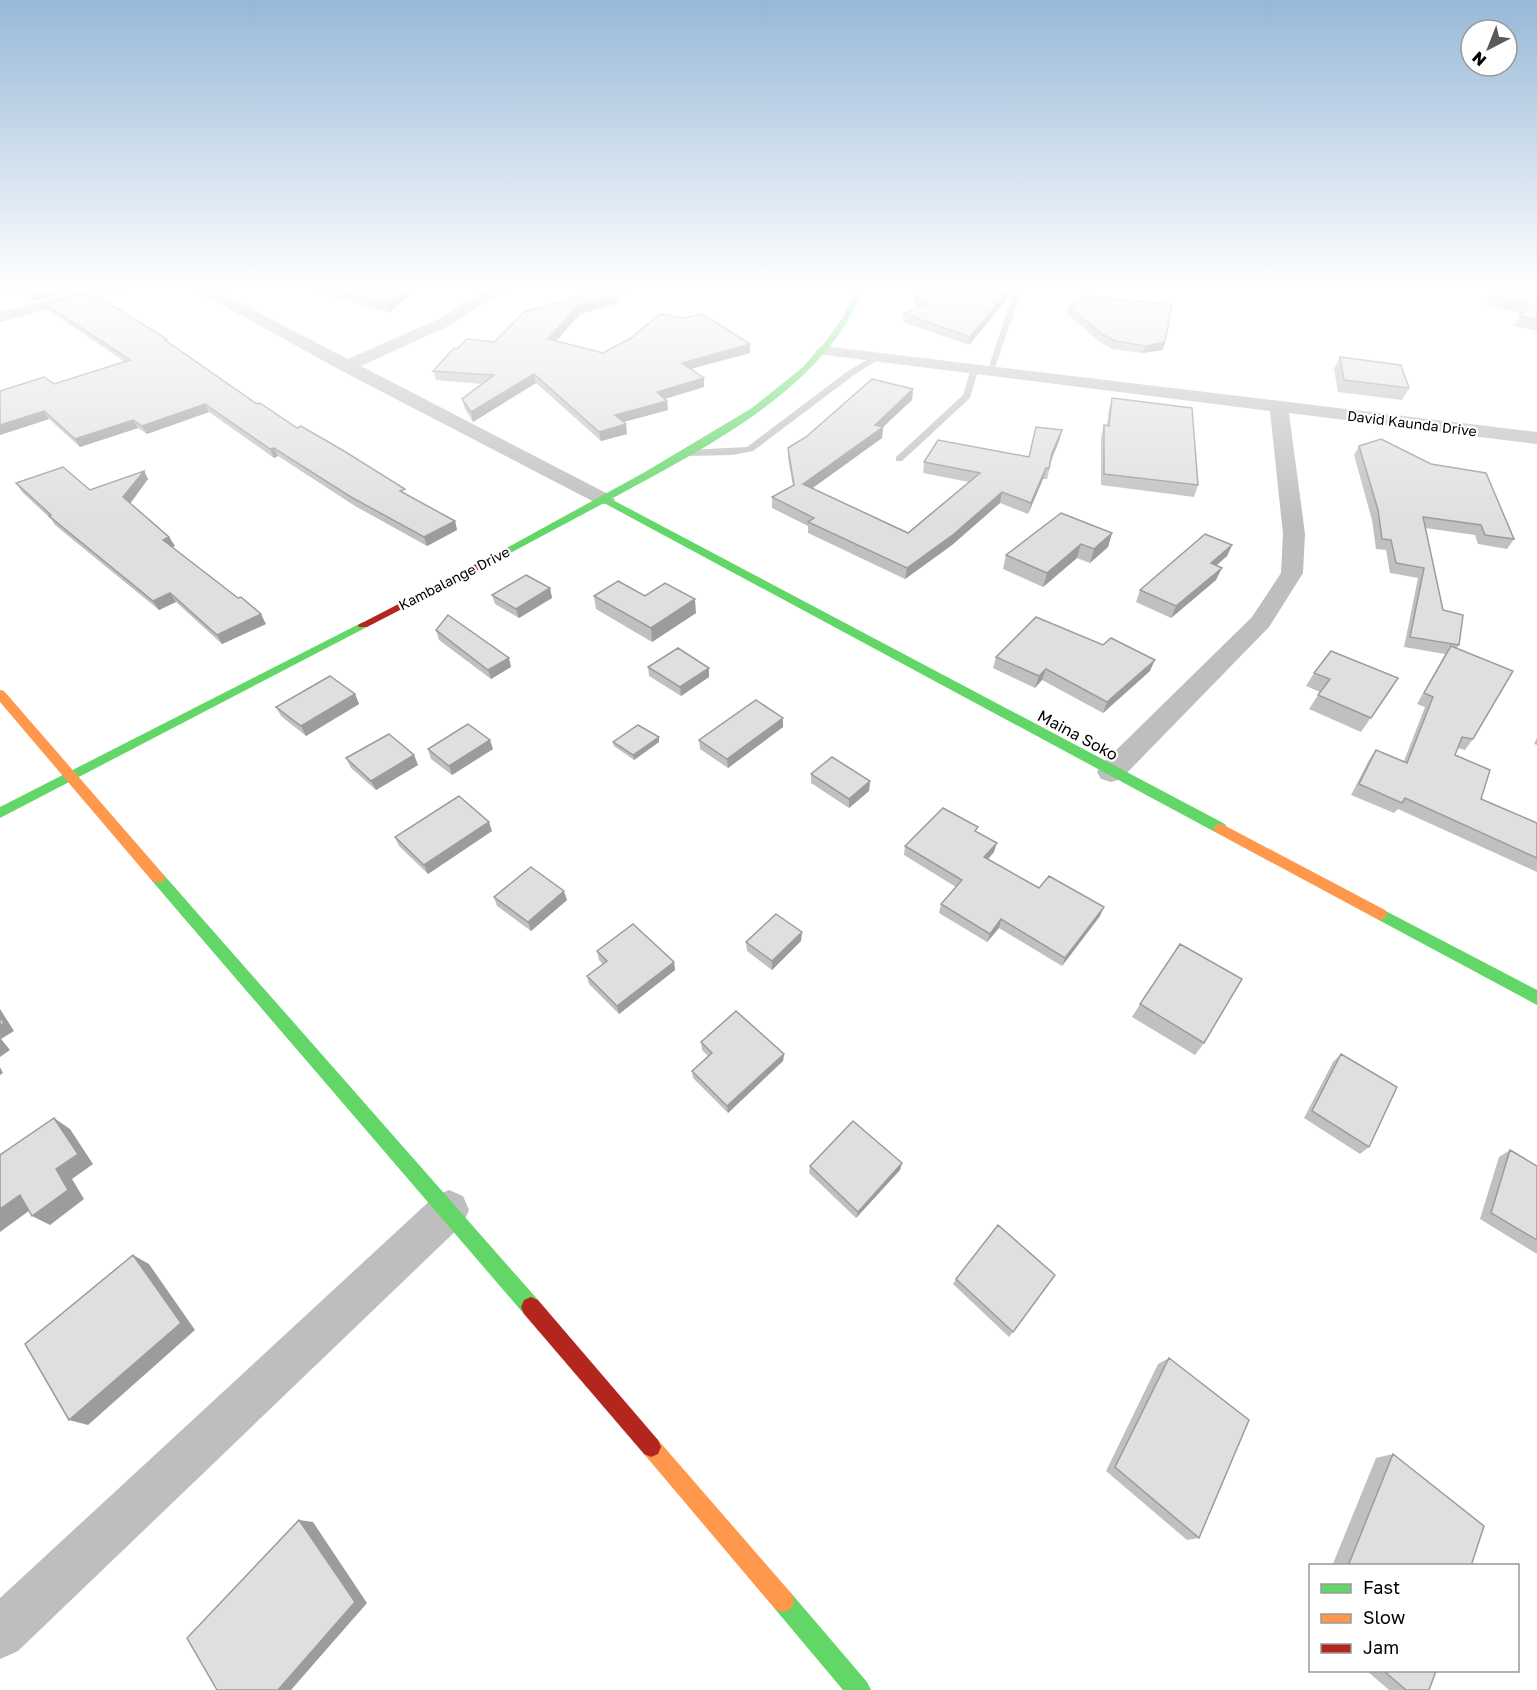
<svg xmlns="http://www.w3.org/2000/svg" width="1537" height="1690" font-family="'Golos Text',sans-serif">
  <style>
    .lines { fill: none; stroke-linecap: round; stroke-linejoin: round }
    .lane { fill: #bebebe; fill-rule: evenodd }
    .street { fill: #bebebe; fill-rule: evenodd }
    .fast { fill: #63d668; fill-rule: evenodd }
    .slow { fill: #ff974d; fill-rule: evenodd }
    .jam { fill: #b3261e; fill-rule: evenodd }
    .wall { fill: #c0c0c0 }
    .shaded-wall { fill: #9c9c9c }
    .building { fill: #dfdfdf; stroke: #9c9c9c; stroke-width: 1.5 }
    .labels { text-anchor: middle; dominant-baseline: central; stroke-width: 4.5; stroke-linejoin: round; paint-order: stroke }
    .far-street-label { font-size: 14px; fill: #000; stroke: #fff }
    .street-label { font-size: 16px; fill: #000; stroke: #fff }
  </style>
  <rect width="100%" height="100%" fill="#fff"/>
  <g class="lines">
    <path class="lane" d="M1015,287H1023L993,373L986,375Z
      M874,356L881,358L854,375L753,451L732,455L686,456L681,453L686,450L747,447L848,371Z
      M971,369L978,371L970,398L902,461H896V457L963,395Z"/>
    <path class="street" d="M98,287H123L121,290L0,322V312Z
      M190,287H209L348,359L439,319L491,287H509L451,325L361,366L612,496L615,500L612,504H598L340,370Z
      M823,346L1537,432V444L1289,413L1305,534L1303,573L1269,627L1121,779L1111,782L1101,779L1097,772L1101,765L1252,617L1281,573L1283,534L1270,411L817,354L815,351Z
      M449,1190L463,1196L469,1210L463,1224L18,1651L0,1659V1598L435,1196Z"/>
    <path class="fast" d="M859,287H865C855,308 845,328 830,346C774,415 687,457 611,499L1225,824L1227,828L1225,832H1215L604,503L501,558H493L492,556L645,472L752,408L803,367L825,342L843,317Z
      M363,622L368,625L367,627L0,818V807Z
      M158,873L163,874L538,1300L541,1307L538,1314L531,1317L524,1314L153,882L151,878L153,874Z
      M1380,908L1537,990V1005L1375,918L1373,914L1375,910Z
      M783,1590L791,1593L867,1682L871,1690H843L775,1609L772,1601L775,1593Z"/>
    <path class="slow" d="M0,690L4,691L163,874L165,878L163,882H153L0,702Z
      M1220,823L1385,910L1387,914L1385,918L1380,920L1375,918L1215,832L1213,828Z
      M651,1437L658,1440L791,1593L794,1601L791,1609L783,1612L775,1609L644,1454L641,1447L644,1440Z"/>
    <path class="jam" d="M497,553L502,556L501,558L367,627H359L358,625Z
      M531,1297L538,1300L658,1440L661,1447L658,1454L651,1457L644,1454L524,1314L521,1307L524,1300Z"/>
  </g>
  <path class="wall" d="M0,287H69L71,292L34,301L21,292L12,294L7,290L0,292Z
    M303,287H418L389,313Z
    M1537,287V331L1514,326L1522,314L1485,305L1491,296Z
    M914,298L1007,299L969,345L903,322L904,314L919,307L914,306Z
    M617,303L581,314V313L556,341L603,353L750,344V353L691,369L704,387L665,399L667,401L668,410L623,422L627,434L601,441L536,383L473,422L465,409L462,399L483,384L436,380L433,371L458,348L494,342L524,312Z
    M45,304L167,339L168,342L257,404L406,494L455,521L457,530L427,546L355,506L278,456L274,458L209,412L147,434L138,428L80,447L49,419L0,435V391L54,384L125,362L50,311Z
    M1069,307L1163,350L1142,353L1112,349L1100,342L1067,314Z
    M1340,357L1409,388L1402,400L1338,392L1334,369Z
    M913,389L912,400L883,427L882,438L812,488L908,533L969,482L923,473L924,462L1029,457L1062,430L1059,441L1051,462L1047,479H1043L1028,514L1000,503L952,545L905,579L808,533V526L772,508V497L793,486L788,459V448Z
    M1112,398L1198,485L1194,497L1101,485V437L1104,425H1107L1109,409Z
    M1359,446L1514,539L1507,549L1478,544L1475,535L1425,528L1443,610L1459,645L1457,648L1473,739L1465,750L1458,748L1455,755L1481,799L1537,823V872L1398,809L1394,813L1351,795L1369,760L1376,750L1404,761L1425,707L1417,704L1445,654L1404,647L1418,578L1390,573L1386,550L1376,549L1372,520L1354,455Z
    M144,471L148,479L130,504L169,537L175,546L172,547L266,624L222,644L176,602L159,610L55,525L51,519L22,492L16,483L90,490Z
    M1112,533L1108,547L1090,563L1077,558L1043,587L1003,569L1006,555Z
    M1232,545L1227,556L1216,565V580L1171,618L1136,602L1140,590Z
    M550,588L552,598L519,618L495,604L492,595Z
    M594,596H645L696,613L652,642L596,609Z
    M436,630L511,667L491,679L439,640Z
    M996,657L1150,671L1103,713L1042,680L1035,688L993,668Z
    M648,667L709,677L681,696L649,676Z
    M1314,673L1398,678L1361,732L1309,709L1320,692L1306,686Z
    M355,694L359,704L306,736L281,716L276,707Z
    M783,727L728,768L700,749L699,740Z
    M1537,738V745L1534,744Z
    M613,742H659L634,760L614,746Z
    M428,749H493L452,775L431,759Z
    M414,755L418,765L376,790L351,768L346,758Z
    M811,774L870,781L869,791L849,808L811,783Z
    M492,831L428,874L399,846L395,837Z
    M977,832L994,852L988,859L1039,888L1100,916L1062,966L999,928L987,942L939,913L941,904L956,887L904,855L905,846Z
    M494,897L567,900L531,931L497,906Z
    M802,932L801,941L772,970L747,951L746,942Z
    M597,951L674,962L675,970L619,1014L589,984L587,976L603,964L599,960Z
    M1140,1004L1204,1043L1195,1055L1132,1017Z
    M701,1042L784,1054L783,1061L728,1113L693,1078L692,1071L708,1056L702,1050Z
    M1341,1054L1369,1147L1360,1154L1304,1118L1333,1062Z
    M1510,1150L1537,1166V1254L1480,1219L1499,1157Z
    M902,1163L900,1170L856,1218L809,1173L810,1166Z
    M956,1279L1013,1332L1009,1337L953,1284Z
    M1169,1358L1199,1538L1187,1540L1106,1471L1158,1364Z
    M1393,1454L1471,1566H1332L1376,1458Z
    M1367,1671H1436L1429,1690H1389Z"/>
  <path class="shaded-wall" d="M0,287H5L7,290L0,292Z
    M8,287H18L21,292L12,294Z
    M54,287H69L71,292L34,301L30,293Z
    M407,287H418L389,313L387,305Z
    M620,287H626L617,303L581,314V313L550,348L548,339L581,302Z
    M1010,287H1012L1007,299L969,345L970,337Z
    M1165,342L1163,350L1142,353L1145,346Z
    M750,344V353L682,371V363Z
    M534,374L536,383L473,422L471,412Z
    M704,378V387L657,401V392Z
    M913,389L912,400L883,427L882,438L803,495V484L875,425Z
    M667,401L668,410L616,424L615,415Z
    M205,404L209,412L147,434L142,426Z
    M44,411L49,419L0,435V425Z
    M133,420L138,428L80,447L75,439Z
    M626,424L627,434L601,441L599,432Z
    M1062,430L1059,441L1049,464L1052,453Z
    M274,448L278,456L274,458L270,449Z
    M1046,468L1043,479L1028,514L1031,503Z
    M144,471L148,479L128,506L123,497Z
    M1002,492L1000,503L952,545L905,579L907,568Z
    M455,521L457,530L427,546L424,537Z
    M1112,533L1108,547L1090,563L1094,549Z
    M169,537L175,546L168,549L163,540Z
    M1081,544L1077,558L1043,587L1047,573Z
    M1232,545L1227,556L1206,575L1211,563Z
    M1222,568L1216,580L1171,618L1176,606Z
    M550,588L552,598L519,618L516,609Z
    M170,593L176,602L159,610L153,601Z
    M695,599L696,613L652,642L651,628Z
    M261,614L266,624L222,644L217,635Z
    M509,658L511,667L491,679L488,670Z
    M1155,660L1150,671L1103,713L1107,702Z
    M709,668V677L681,696L680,687Z
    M1046,669L1042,680L1035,688L1039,676Z
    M355,694L359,704L306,736L301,726Z
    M783,718V727L728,768L727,759Z
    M659,737V742L634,760L633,755Z
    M490,740L493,749L452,775L449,766Z
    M414,755L418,765L376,790L371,781Z
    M870,781L869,791L849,808V799Z
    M489,822L492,831L428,874L424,865Z
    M997,843L994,852L982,866L984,857Z
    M564,891L567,900L531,931L528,922Z
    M1104,907L1100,916L1062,966L1065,958Z
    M1001,919L999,928L987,942L990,934Z
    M802,932L801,941L772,970V961Z
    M674,962L675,970L619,1014L617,1006Z
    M0,1009L14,1031L1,1039L10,1050L0,1057Z
    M784,1054L783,1061L728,1113L727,1106Z
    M0,1067L3,1073L0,1075Z
    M54,1118L70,1129L93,1164L72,1179L84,1199L50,1225L32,1216L56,1169Z
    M902,1163L900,1170L856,1218L858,1212Z
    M20,1195L37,1205L0,1232V1209Z
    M133,1255L149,1264L195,1330L88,1425L69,1420Z
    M299,1520L313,1522L367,1603L291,1690H278Z"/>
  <path class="building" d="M21,287H54L30,293Z
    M326,287H407L387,305Z
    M590,287H620L616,295L580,305L581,302L548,339L603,353L631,338L660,314L684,318L702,314L750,344L682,363L704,378L657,392L667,401L615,415L626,424L599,432L534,374L471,412L462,399L494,375L433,371L454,348H458L467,339L494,342L524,312L585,295Z
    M937,287H1010L1008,291L970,337L904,314L929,303L914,298Z
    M1499,287H1537V320L1520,316L1529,305L1491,296Z
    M83,294L91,299L98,297L167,339L165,340L257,404L260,403L297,428L301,426L344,451L405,489L400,491L455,521L424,537L351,497L274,448L270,449L205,404L142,426L133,420L75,439L44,411L0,425V391L44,377L54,384L130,360L45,304Z
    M1088,296L1172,305L1165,342L1145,346L1115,341L1102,334L1069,307Z
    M1340,357L1401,365L1409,388L1344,380Z
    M872,379L913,389L875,425L883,427L803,484L908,533L980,473L924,462L938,440L1029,457L1036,427L1062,430L1052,453L1049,468H1046L1031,503L1002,492L954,534L907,568L808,522L814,518L772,497L794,485L788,448L806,437Z
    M1112,398L1192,408L1198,485L1104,474V425L1109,426Z
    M1381,439L1431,464L1486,473L1514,539L1485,535L1481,525L1423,517L1443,610L1463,615L1459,645L1410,637L1424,568L1396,563L1391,540L1382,539L1378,510L1359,446Z
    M63,467L90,490L144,471L123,497L169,537L163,540L238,598L241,597L261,614L217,635L170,593L153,601L49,516L51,515L16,483Z
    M1061,513L1112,533L1094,549L1081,544L1047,573L1006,555Z
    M1205,534L1232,545L1211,563L1222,568L1176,606L1140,590Z
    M526,575L550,588L516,609L492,595Z
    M618,581L645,596L665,583L695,599L651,628L594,596Z
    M448,615L509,658L488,670L436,630Z
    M1036,617L1103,645L1111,638L1155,660L1107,702L1046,669L1039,676L996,657Z
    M1451,646L1513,671L1473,739L1462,737L1455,755L1490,770L1481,799L1537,823V858L1405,798L1402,803L1359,784L1376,750L1407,763L1433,697L1424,693Z
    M678,648L709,668L680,687L648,667Z
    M1331,651L1398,678L1371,718L1318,695L1330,679L1314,673Z
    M330,676L355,694L301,726L276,707Z
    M756,700L783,718L727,759L699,740Z
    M468,724L490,740L449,766L428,749Z
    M638,725L659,737L633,755L613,742Z
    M389,734L414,755L371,781L346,758Z
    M832,757L870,781L849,799L811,774Z
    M459,796L489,822L424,865L395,837Z
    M943,808L978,827L975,831L997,843L984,857L1039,888L1049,876L1104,907L1065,958L1001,919L990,934L941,904L962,880L905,846Z
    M531,867L564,891L528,922L494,897Z
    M776,914L802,932L772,961L746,942Z
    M633,924L674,962L617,1006L587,976L607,961L597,951Z
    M1180,944L1242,979L1204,1043L1140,1004Z
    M736,1011L784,1054L727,1106L692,1071L712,1053L701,1042Z
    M0,1017L4,1023L0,1025Z
    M1341,1054L1397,1087L1369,1147L1312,1111Z
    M54,1118L78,1154L56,1169L68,1190L32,1216L20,1195L0,1209V1155Z
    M853,1121L902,1163L858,1212L810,1166Z
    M1510,1150L1537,1166V1240L1491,1213Z
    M998,1225L1055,1275L1013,1332L956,1279Z
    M133,1255L181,1323L69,1420L25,1344Z
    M1169,1358L1249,1420L1199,1538L1115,1467Z
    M1393,1454L1484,1526L1471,1566H1348Z
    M299,1520L355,1602L278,1690H217L187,1638Z
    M1384,1671H1436L1429,1690H1406Z"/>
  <linearGradient id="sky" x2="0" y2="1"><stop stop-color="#97b8d8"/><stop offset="0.55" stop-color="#fff"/><stop offset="1" stop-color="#fff" stop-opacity="0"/></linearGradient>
  <rect width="1537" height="524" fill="url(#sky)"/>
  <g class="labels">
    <g class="far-street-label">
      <text transform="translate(1412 423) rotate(7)">David Kaunda Drive</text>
      <text transform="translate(454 578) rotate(-27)">Kambalange Drive</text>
    </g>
    <g class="street-label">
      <text transform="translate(1078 735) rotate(28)">Maina Soko</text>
    </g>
  </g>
  <rect x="1309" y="1564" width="210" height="108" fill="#ffffff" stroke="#999999" stroke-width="1.5"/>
  <rect x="1321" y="1584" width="30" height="9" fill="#63d668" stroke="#999999" stroke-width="1.5"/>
  <text x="1363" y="1594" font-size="18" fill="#000000">Fast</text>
  <rect x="1321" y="1614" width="30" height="9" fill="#ff974d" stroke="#999999" stroke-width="1.5"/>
  <text x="1363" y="1624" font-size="18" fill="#000000">Slow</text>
  <rect x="1321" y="1644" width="30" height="9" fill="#b3261e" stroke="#999999" stroke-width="1.5"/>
  <text x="1363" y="1654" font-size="18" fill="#000000">Jam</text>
  <g transform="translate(1489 48) rotate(222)"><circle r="28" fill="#ffffff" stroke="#999999" stroke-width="1.5"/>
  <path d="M0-4.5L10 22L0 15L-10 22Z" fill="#595959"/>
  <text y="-9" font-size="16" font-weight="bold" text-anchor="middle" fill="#000000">N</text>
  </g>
</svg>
